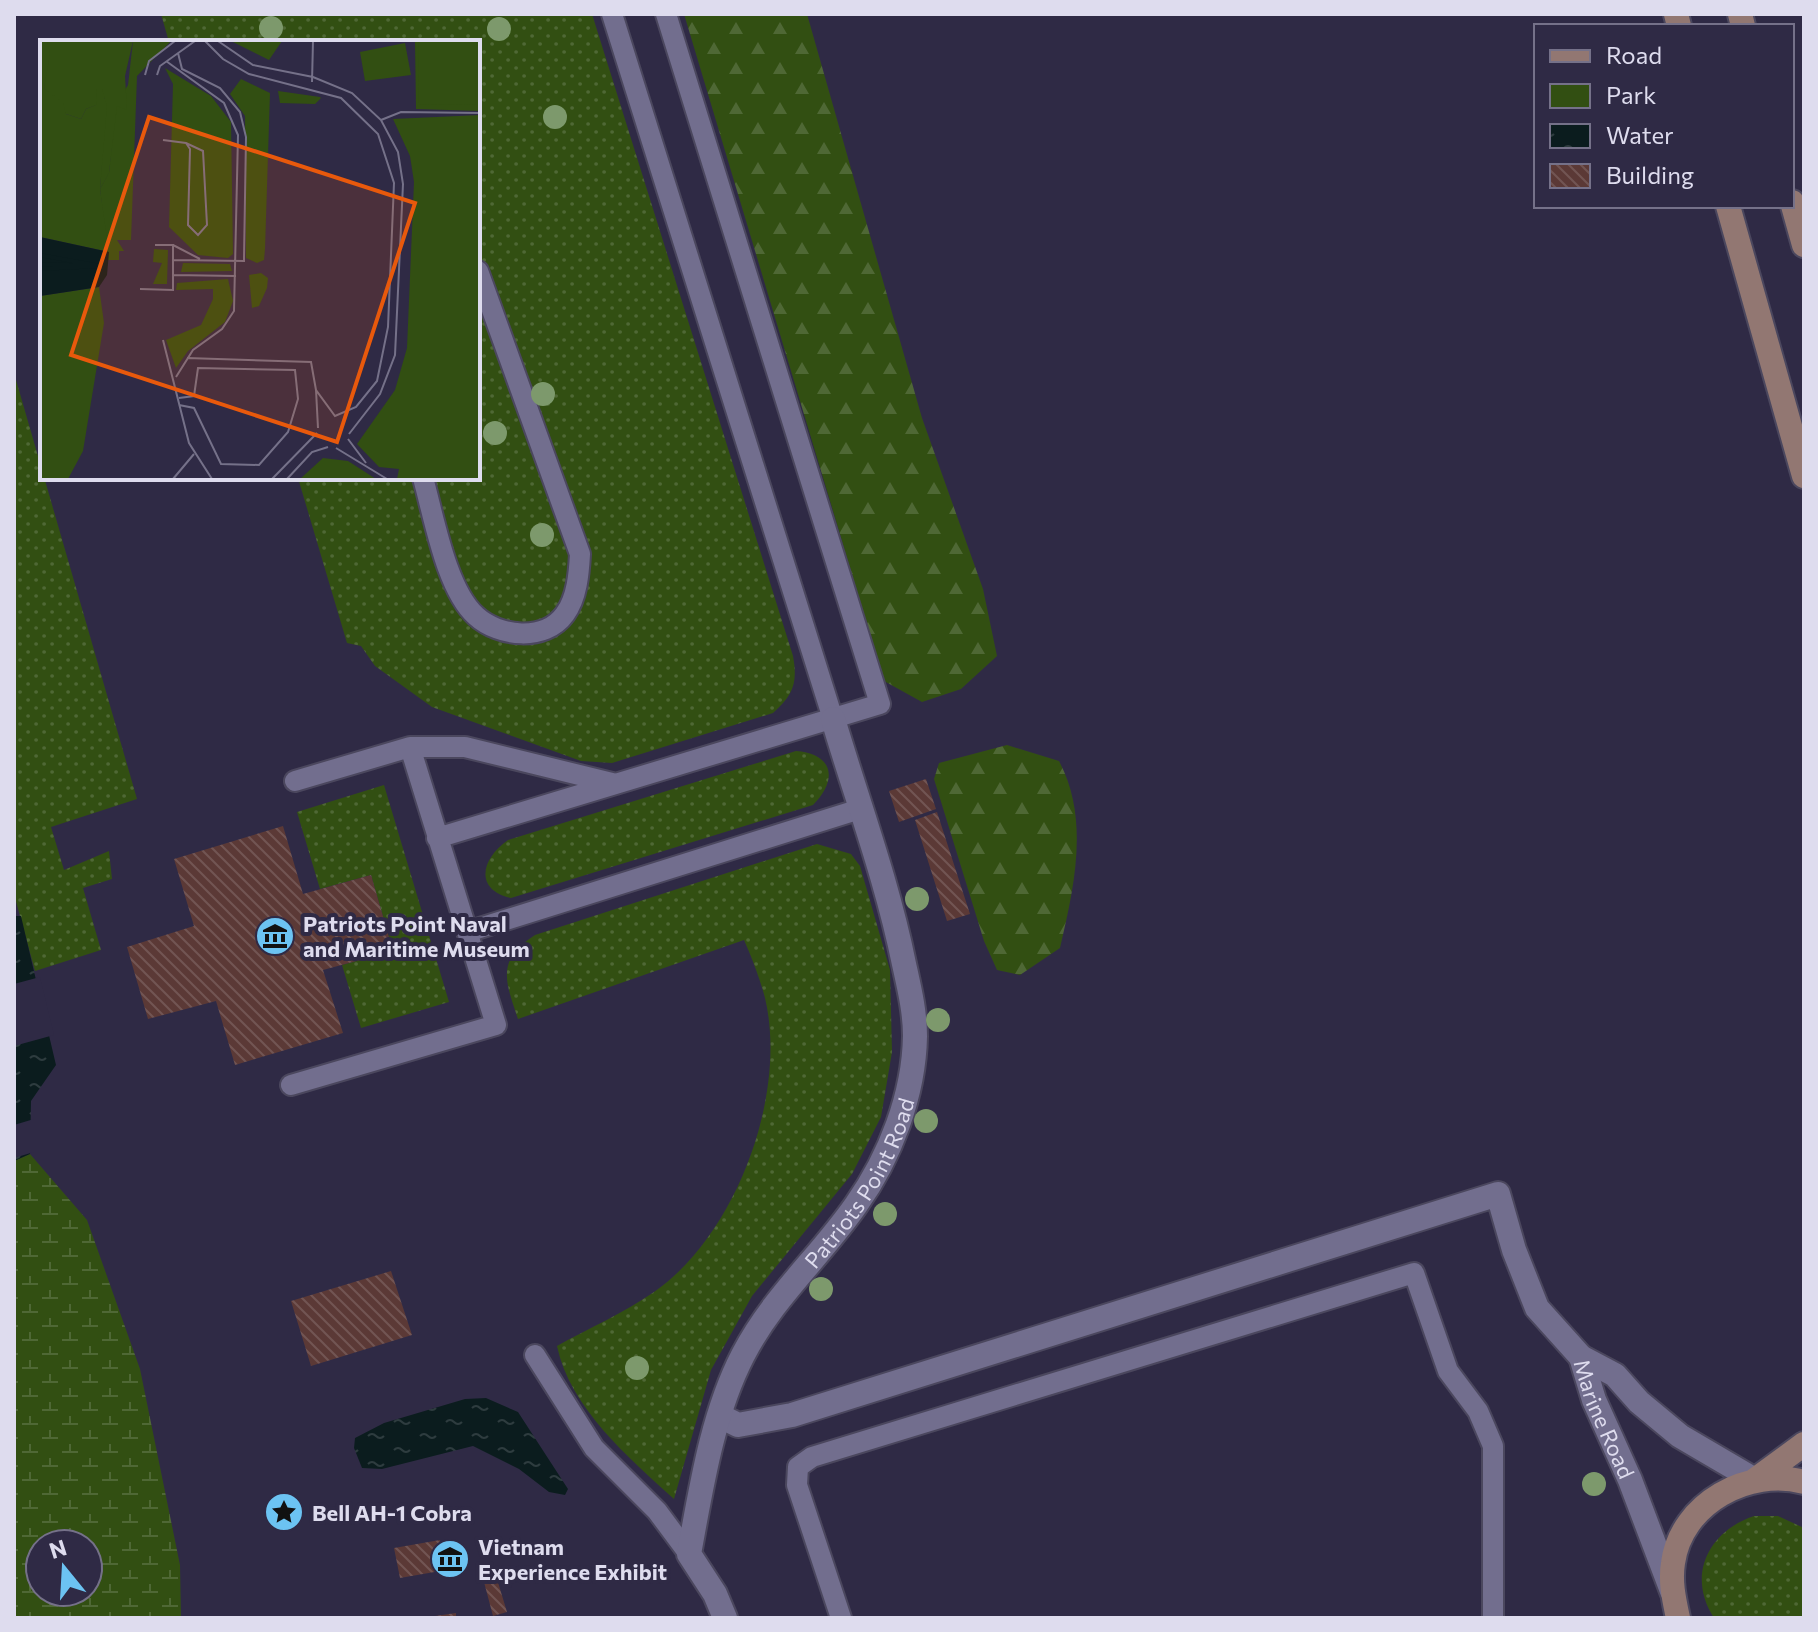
<svg xmlns="http://www.w3.org/2000/svg" width="1818" height="1632" font-family="Commissioner,sans-serif">
  <style>
    .green { fill: url(#green-dots) }
    .forest { fill: url(#forest-firs) }
    .wetland { fill: url(#wetland-marsh); fill-rule: evenodd }
    .water { fill: url(#water-ripples) }
    .pier { fill: #2f2a45 }
    .building { fill: url(#building-back-hatch) }
    .lines { fill: none; stroke-linecap: round; stroke-linejoin: round }
    .lane-casing { stroke: #4b475e; stroke-width: 24 }
    .street-casing { stroke: #4b475e; stroke-width: 28 }
    .secondary-casing { stroke: #4b475e; stroke-width: 28 }
    .lane { stroke: #726e8e; stroke-width: 20 }
    .street { stroke: #726e8e; stroke-width: 24 }
    .secondary { stroke: #927772; stroke-width: 24 }
    .tree { fill: #7d996c }
    .labels { text-anchor: middle; dominant-baseline: central; stroke-width: 8; stroke-linejoin: round; paint-order: stroke }
    .poi-label { font-size: 22px; font-weight: bold; fill: #dedcee; stroke: #2f2a45; text-anchor: start }
    .street-label { font-size: 22px; fill: #dedcee; stroke: #2f2a45 }
    .inset-river { fill: none; stroke: #0b1c1e; stroke-width: 4 }
    .inset-road { fill: none; stroke: #757189; stroke-width: 2 }
    .view { fill: #e8590c; fill-opacity: 0.15; stroke: #e8590c; stroke-width: 4 }
    .inset-edge { fill: none; stroke: #dedcee; stroke-width: 4 }
  </style>
  <defs>
    <pattern id="green-dots" width="8" height="8" patternUnits="userSpaceOnUse" patternTransform="scale(2)"><rect width="8" height="8" fill="#324f12"/><path d="M2 2h.1M6 6h.1" fill="none" stroke="#4f6835" stroke-width="1.8" stroke-linecap="round"/></pattern>
    <pattern id="forest-firs" width="22" height="20" patternUnits="userSpaceOnUse" patternTransform="scale(2)"><rect width="22" height="20" fill="#324f12"/><path d="M5 1l3.5 6h-7zM16 11l3.5 6h-7z" fill="#4f6835"/></pattern>
    <pattern id="wetland-marsh" width="20" height="14" patternUnits="userSpaceOnUse" patternTransform="scale(2)"><rect width="20" height="14" fill="#324f12"/><path d="M1 5h8M5 5V1M11 12h8M15 12V8" fill="none" stroke="#4f6835"/></pattern>
    <pattern id="water-ripples" width="26" height="14" patternUnits="userSpaceOnUse" patternTransform="scale(2)"><rect width="26" height="14" fill="#0b1c1e"/><path d="M2 4q2-2 4 0t4 0M15 11q2-2 4 0t4 0" fill="none" stroke="#2e3c3f"/></pattern>
    <pattern id="building-back-hatch" width="6" height="6" patternUnits="userSpaceOnUse" patternTransform="scale(2)"><rect width="6" height="6" fill="#5b3936"/><path d="M-1 5l2 2M0 0l6 6M5-1l2 2" fill="none" stroke="#725553"/></pattern>
  </defs>
  <rect width="100%" height="100%" fill="#2f2a45"/>
  <path class="green" d="M161,14H592L793,656C798,683 793,695 773,713L612,763L581,761L432,707L375,666L361,646L347,643L298,478H478V42H169Z
    M14,373L137,799L51,827L64,870L109,851L112,879L83,888L101,950L35,971L14,894Z
    M796,751C834,754 838,780 813,805L511,898C473,889 482,858 508,840Z
    M384,785L449,1002L361,1028L342,965L393,951L371,875L320,889L297,812Z
    M817,844L851,854L860,866L890,970L892,1052L881,1117L852,1174L752,1296L711,1370L674,1499C629,1458 570,1408 557,1346C589,1328 624,1313 654,1292C736,1235 788,1095 765,998C760,979 752,958 744,940L518,1019C505,980 496,960 535,935Z
    M1754,1516H1778L1804,1528V1618H1714C1686,1575 1709,1531 1754,1516Z"/>
  <path class="forest" d="M684,14H807L922,418L983,589L997,656L961,689L922,702L884,681Z
    M1007,745L1059,761C1090,819 1074,888 1060,948L1020,975L997,970L984,941L934,779L939,763Z"/>
  <path class="wetland" d="M30,1154L87,1220L140,1369L180,1565L181,1618H14V1161ZM40,1544H88V1592H40Z"/>
  <path class="water" d="M14,916H21L56,1065L31,1101L30,1154L14,1161Z
    M486,1398L518,1412L568,1489L565,1495L549,1492L519,1469L473,1446L382,1469L362,1468L354,1448L355,1438L384,1423L465,1399Z"/>
  <path class="pier" d="M40,977L54,1035L14,1046V984Z
    M34,1119V1152L14,1158V1125Z"/>
  <path class="building" d="M926,779L936,809L899,822L889,791Z
    M937,812L970,914L947,921L915,820Z
    M283,826L303,894L371,875L393,951L323,970L343,1033L235,1065L216,1001L148,1019L127,947L194,926L174,859Z
    M391,1271L412,1335L311,1366L291,1301Z
    M440,1540L446,1570L400,1578L394,1548Z
    M497,1579L507,1612L493,1616L484,1582Z
    M456,1613V1618H435V1616Z"/>
  <g class="lines">
    <g class="lane-casing">
      <path id="lane" d="M612,14L833,719
        M423,478C434,517 446,589 476,616C499,637 545,642 565,614C577,598 579,573 580,554L478,271
        M410,747H465L616,784
        M437,838L880,704L666,14
        M467,932L860,809
        M291,1085L496,1025L410,747L295,781
        M535,1355L594,1448L657,1511L689,1554
        M841,1618L797,1485L798,1467L812,1457L1414,1273L1448,1371L1478,1411L1493,1446V1618"/>
    </g>
    <g class="street-casing">
      <g id="street">
        <path id="s1" d="M1581,1357L1594,1400L1630,1480L1672,1591"/>
        <path d="M720,1416L738,1425L792,1415L1498,1194L1514,1250L1537,1308L1581,1357L1615,1375L1639,1402L1680,1436L1755,1480"/>
        <path id="s2" d="M725,1618L715,1594L689,1554C701,1489 712,1415 743,1355C773,1297 819,1258 856,1205C890,1157 914,1095 915,1036C915,1011 909,987 904,964C887,880 857,800 833,719"/>
      </g>
    </g>
    <g class="secondary-casing">
      <path id="secondary" d="M1676,14L1679,26
        M1740,14L1743,26
        M1792,202L1804,245
        M1728,206L1804,476
        M1755,1480L1804,1444
        M1678,1618C1674,1599 1670,1582 1673,1563C1681,1503 1749,1467 1804,1482"/>
    </g>
    <use href="#lane" class="lane"/>
    <use href="#street" class="street"/>
    <use href="#secondary" class="secondary"/>
  </g>
  <g class="tree">
    <circle cx="271" cy="28" r="12"/>
    <circle cx="499" cy="29" r="12"/>
    <circle cx="555" cy="117" r="12"/>
    <circle cx="543" cy="394" r="12"/>
    <circle cx="495" cy="433" r="12"/>
    <circle cx="542" cy="535" r="12"/>
    <circle cx="917" cy="899" r="12"/>
    <circle cx="938" cy="1020" r="12"/>
    <circle cx="926" cy="1121" r="12"/>
    <circle cx="885" cy="1214" r="12"/>
    <circle cx="821" cy="1289" r="12"/>
    <circle cx="637" cy="1368" r="12"/>
    <circle cx="1594" cy="1484" r="12"/>
  </g>
  <defs>
    <g id="museum-disc" transform="scale(2)"><circle r="9.5" fill="#6cc3f2" stroke="#2f2a45"/><path d="M0-6L6-3V-2H-6V-3ZM-5-1h2V3h-2ZM-1-1h2V3h-2ZM3-1h2V3H3ZM-6 4H6V6H-6Z" fill="#111"/></g>
    <g id="sight-disc" transform="scale(2)"><circle r="9.5" fill="#6cc3f2" stroke="#2f2a45"/><path d="M0-6L1.8-2.2L6-1.7L2.9 1.2L3.7 5.4L0 3.3L-3.7 5.4L-2.9 1.2L-6-1.7L-1.8-2.2Z" fill="#111"/></g>
  </defs>
  <g fill-rule="evenodd">
    <use href="#museum-disc" x="275" y="936"/>
    <use href="#sight-disc" x="284" y="1512"/>
    <use href="#museum-disc" x="450" y="1559"/>
  </g>
  <g class="labels">
    <g class="poi-label">
      <text x="303" y="923">Patriots Point Naval<tspan x="303" dy="25">and Maritime Museum</tspan></text>
      <text x="312" y="1512">Bell AH-1 Cobra</text>
      <text x="478" y="1546">Vietnam<tspan x="478" dy="25">Experience Exhibit</tspan></text>
    </g>
    <g class="street-label">
      <text stroke="none"><textPath href="#s2" startOffset="490">Patriots Point Road</textPath></text>
      <text stroke="none"><textPath href="#s1" startOffset="66">Marine Road</textPath></text>
    </g>
  </g>
  <g transform="translate(40 40)">
    <rect width="440" height="440" fill="#2f2a45"/>
    <path d="M93,1H131L97,36L91,200H77L84,211H79V220H68L60,149L69,132L76,64L88,45ZM191,1H242L229,20ZM375,1H440V71L376,69ZM365,3L371,35L325,41L320,12ZM125,28L171,56L191,82L193,214L188,218L158,215L129,187L133,44ZM114,209L128,210L127,244H113L122,223L113,222ZM143,223L190,224L192,231L141,232ZM188,239L193,261L185,282L148,311L136,328L126,300L161,285L173,259V249L136,250L137,243Z" fill="#324f12"/>
    <path d="M7,1H93L85,36L87,70L77,66L69,133L60,149L65,59L59,52L57,65L46,69L41,79L26,74L4,48ZM201,39L230,53L225,209L224,220L217,223L206,218L205,76L190,54ZM238,51L280,57L281,58L275,64L240,63ZM440,75V439H357L359,429L339,427L317,404L355,350L367,308L374,142L370,116L353,79ZM221,233L228,238L227,248L219,266L212,268L209,235ZM283,418L308,421L336,439H260Z" fill="#324f12"/>
    <path d="M0,1H7L10,14L4,48L23,63L26,74L41,79L46,69L56,65L57,49H62L67,66L60,149L69,212L0,197ZM59,247L64,283L43,411L28,439H0V256Z" fill="#324f12"/>
    <path d="M379,1H437L435,65L378,64Z" fill="#324f12"/>
    <path d="M0,197L69,212L67,235L59,247L0,256Z" fill="#0b1c1e"/>
    <path class="inset-river" d="M0,215L60,226M0,224L55,226M0,229L58,226"/>
    <path class="inset-road" d="M178,1L213,25L273,37L312,53L341,80L358,112L363,144L355,315L340,354L309,394M126,21L184,63L198,95L194,271L182,289L153,310L136,337M105,35L109,21L135,1M117,35L120,26L155,1M272,42L273,1M341,80L361,72L440,73M123,100L146,103L163,111L167,185L158,195L148,185L150,109L146,103M133,205L160,219M133,220L204,221V217L206,97L200,72L180,48L142,29L138,13M133,235L196,236M100,249L133,250V205H115M123,300L149,403L172,439M147,318L271,322L276,350L295,376L316,367L337,341L348,287L354,143L338,94L301,58L209,34L183,19L165,1M276,350L278,388M139,358L154,356L158,328L255,330L258,359L248,392L219,425L181,424L154,368L139,365M308,399L326,423M296,408L347,439M133,439L154,414M232,439L277,393M247,439L272,412L288,407"/>
    <path class="view" d="M109,77L375,163L297,402L31,315Z"/>
    <rect width="440" height="440" class="inset-edge"/>
  </g>
  <rect width="1818" height="1632" fill="none" stroke="#dedcee" stroke-width="32"/>
  <rect x="1534" y="24" width="260" height="184" fill="#2f2a45" stroke="#757189" stroke-width="2"/>
  <rect x="1550" y="50" width="40" height="12" fill="#927772" stroke="#757189" stroke-width="2"/>
  <text x="1606" y="64" font-size="24" fill="#dedcee">Road</text>
  <rect x="1550" y="84" width="40" height="24" fill="#324f12" stroke="#757189" stroke-width="2"/>
  <text x="1606" y="104" font-size="24" fill="#dedcee">Park</text>
  <rect x="1550" y="124" width="40" height="24" fill="url(#water-ripples)" stroke="#757189" stroke-width="2"/>
  <text x="1606" y="144" font-size="24" fill="#dedcee">Water</text>
  <rect x="1550" y="164" width="40" height="24" fill="url(#building-back-hatch)" stroke="#757189" stroke-width="2"/>
  <text x="1606" y="184" font-size="24" fill="#dedcee">Building</text>
  <g transform="translate(64 1568) rotate(342)"><circle r="38" fill="#2f2a45" stroke="#757189" stroke-width="2"/>
  <path d="M0-6L14 30L0 20L-14 30Z" fill="#6cc3f2"/>
  <text y="-12" font-size="22" font-weight="bold" text-anchor="middle" fill="#dedcee">N</text>
  </g>
</svg>
